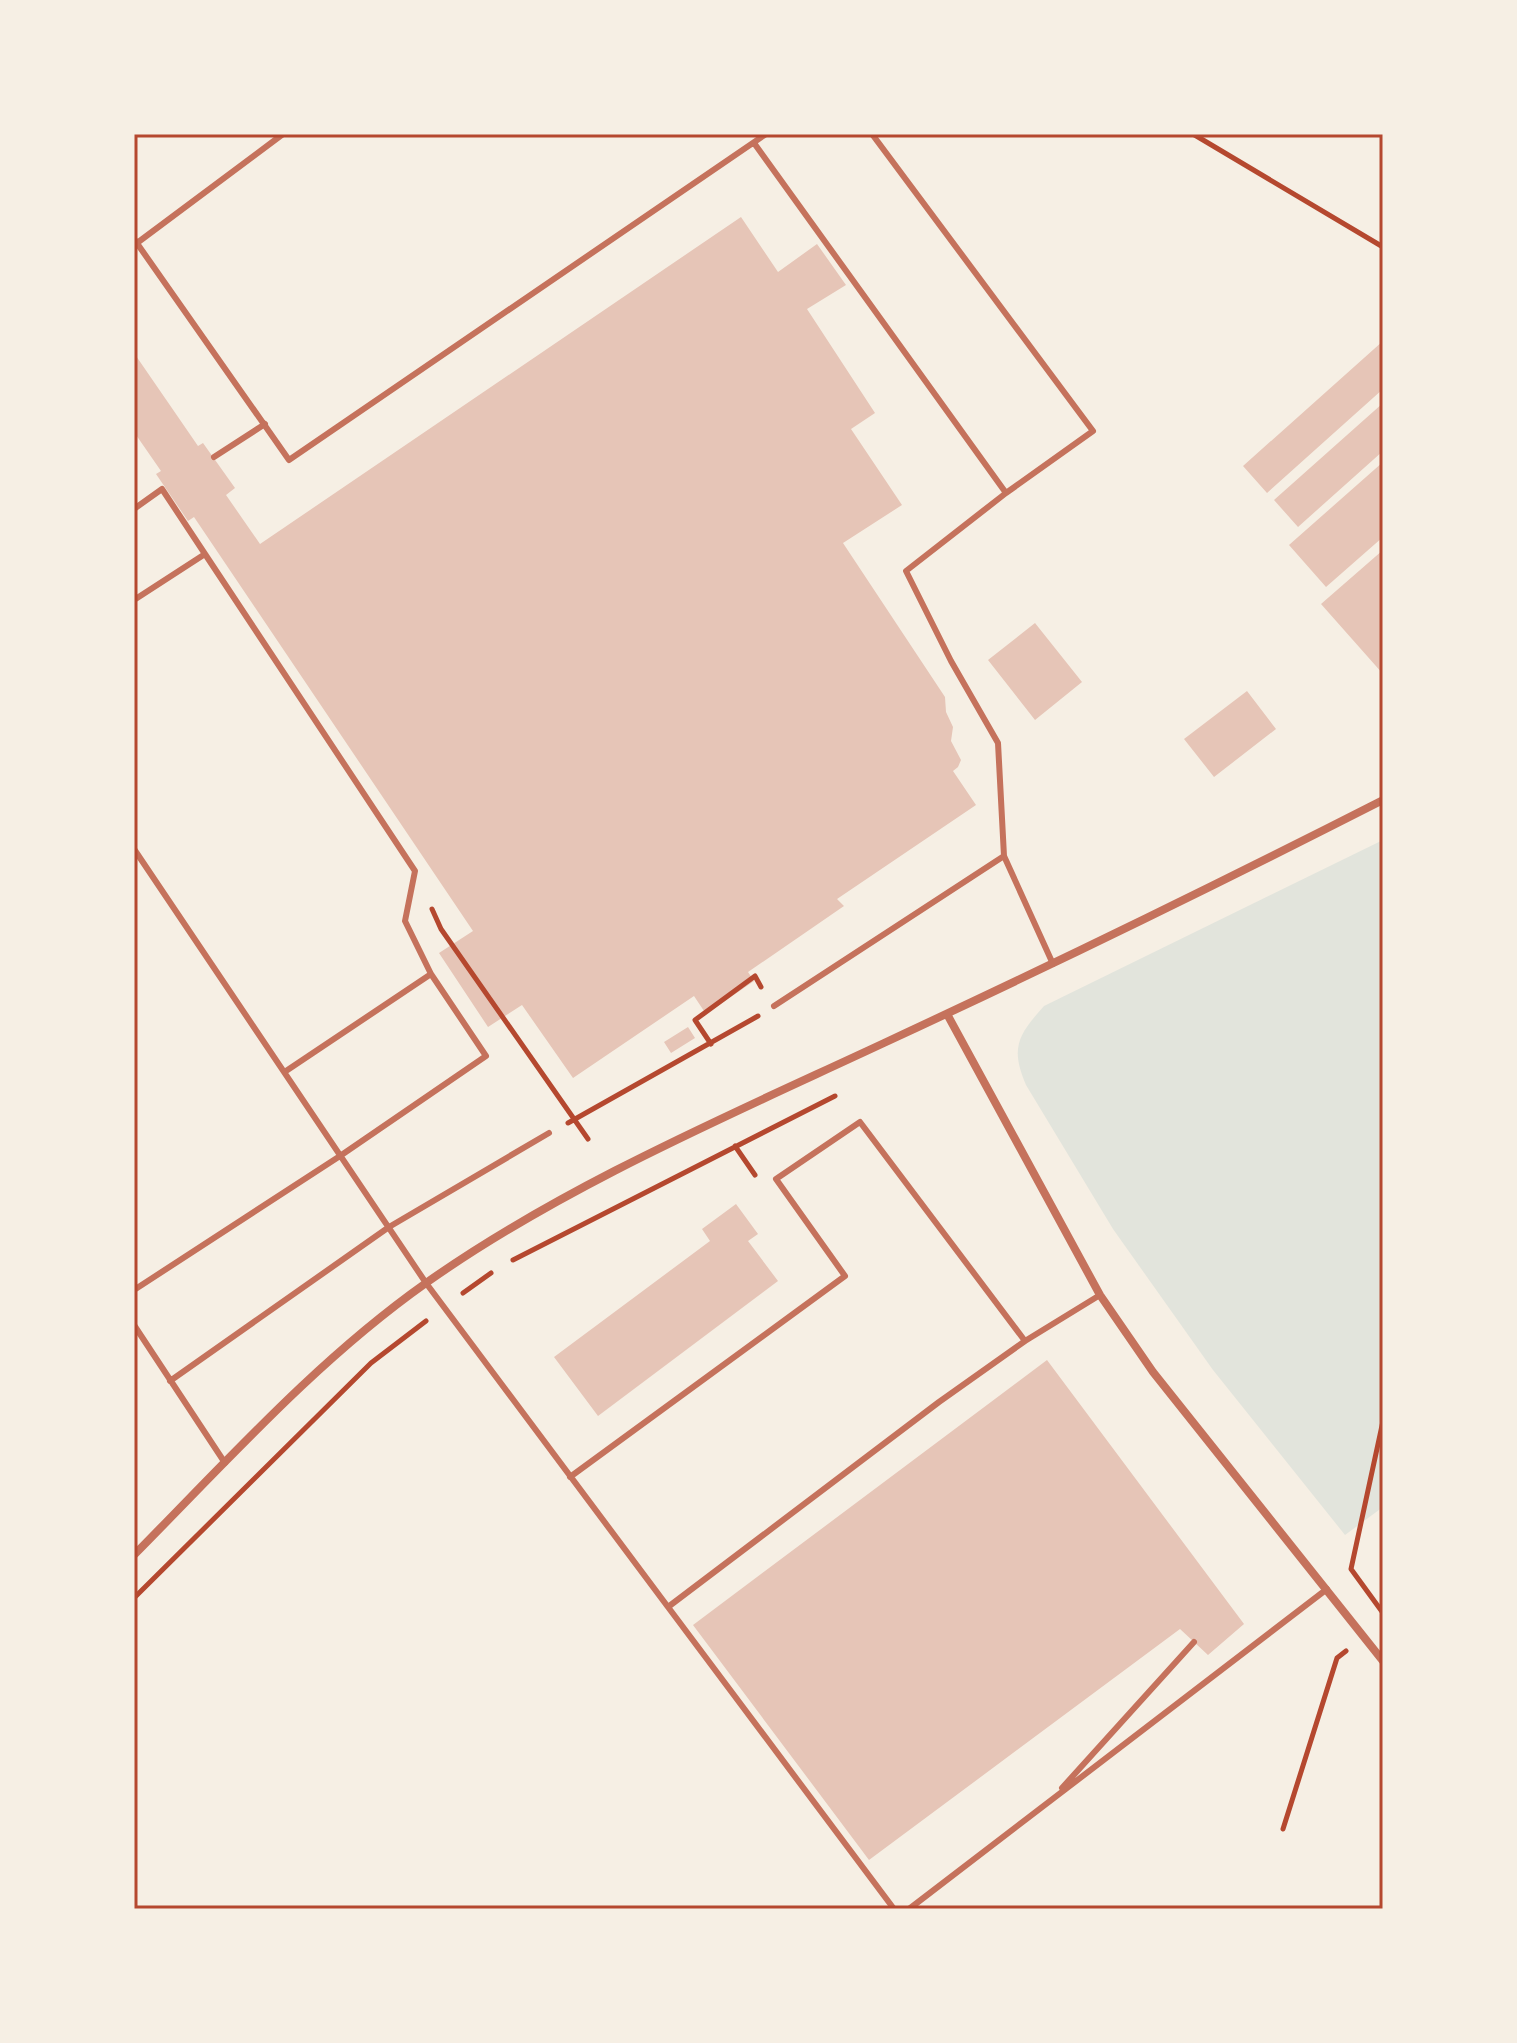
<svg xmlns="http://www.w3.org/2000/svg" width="1517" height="2043" font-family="'Archivo Narrow',sans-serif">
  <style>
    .green { fill: #e2e4dc }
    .building { fill: #e6c5b7 }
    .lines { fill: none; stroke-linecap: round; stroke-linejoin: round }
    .path { stroke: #b5482f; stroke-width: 5 }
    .service { stroke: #c5725c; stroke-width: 6 }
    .minor { stroke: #c5725c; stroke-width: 8 }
    .neatline { fill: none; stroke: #b5482f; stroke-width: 3 }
  </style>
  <rect width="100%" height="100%" fill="#f6efe4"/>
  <path class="green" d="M1383,840V1507L1345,1535L1213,1370L1113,1229L1026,1085C1010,1048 1018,1035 1044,1006Z"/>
  <path class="building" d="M741,217L778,272L817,244L846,285L807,309L875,413L851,429L902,505L843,543L945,697L946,712L953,727L951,741L961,760L958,767L953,771L976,805L837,899L844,906L748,972L754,981L706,1014L694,996L573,1078L522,1005L488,1027L439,953L473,931L194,517L188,521L156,474L161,471L134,432V353L198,446L203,443L235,488L226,495L260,544Z
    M1383,341V389L1267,493L1243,466Z
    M1383,403V451L1298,527L1274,500Z
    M1383,462V537L1326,587L1289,545Z
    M1383,550V674L1321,604Z
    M1035,623L1082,682L1035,720L988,660Z
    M1247,691L1276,729L1214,777L1184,739Z
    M688,1027L695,1038L671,1053L664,1042Z
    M736,1204L758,1234L748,1241L778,1281L598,1416L554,1357L710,1241L702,1229Z
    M1047,1360L1244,1624L1208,1655L1180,1629L869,1860L693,1625Z"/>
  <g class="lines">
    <path class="path" d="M1193,134L1383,247
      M432,909L441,929L588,1139
      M711,1044L695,1020L755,976L761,987
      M568,1123L758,1016
      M735,1146L755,1175
      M513,1260L835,1096
      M463,1293L491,1273
      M1383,1421L1351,1569L1383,1613
      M134,1598L371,1363L426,1321
      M1283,1829L1337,1658L1346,1651"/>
    <path class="service" d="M754,143L1006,493L1093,431L872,134
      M134,239L289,460L766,134
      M137,243L283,134
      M214,457L265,424
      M1006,493L906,571L951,661L998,743L1004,856L1053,964
      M134,509L162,489L205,554
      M134,600L205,554L415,871L405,921L431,974L286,1071
      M134,849L426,1283L668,1607L939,1402L1025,1341L1100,1295
      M774,1006L1004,856
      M134,1290L340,1156L486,1056L431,974
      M134,1325L225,1463
      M170,1381L389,1227L549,1133
      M570,1477L845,1276L776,1179L860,1122L1025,1341
      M668,1607L894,1909
      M1062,1788L1194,1642
      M909,1909L1327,1589"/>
    <path class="minor" d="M947,1014L1100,1295L1153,1372L1383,1661
      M134,1555C227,1461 317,1360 426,1283C563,1186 732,1114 884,1043C1052,965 1218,884 1383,800"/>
  </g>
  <rect width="1517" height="2043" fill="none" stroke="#f6efe4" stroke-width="272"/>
  <rect x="136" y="136" width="1245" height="1771" class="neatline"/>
</svg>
